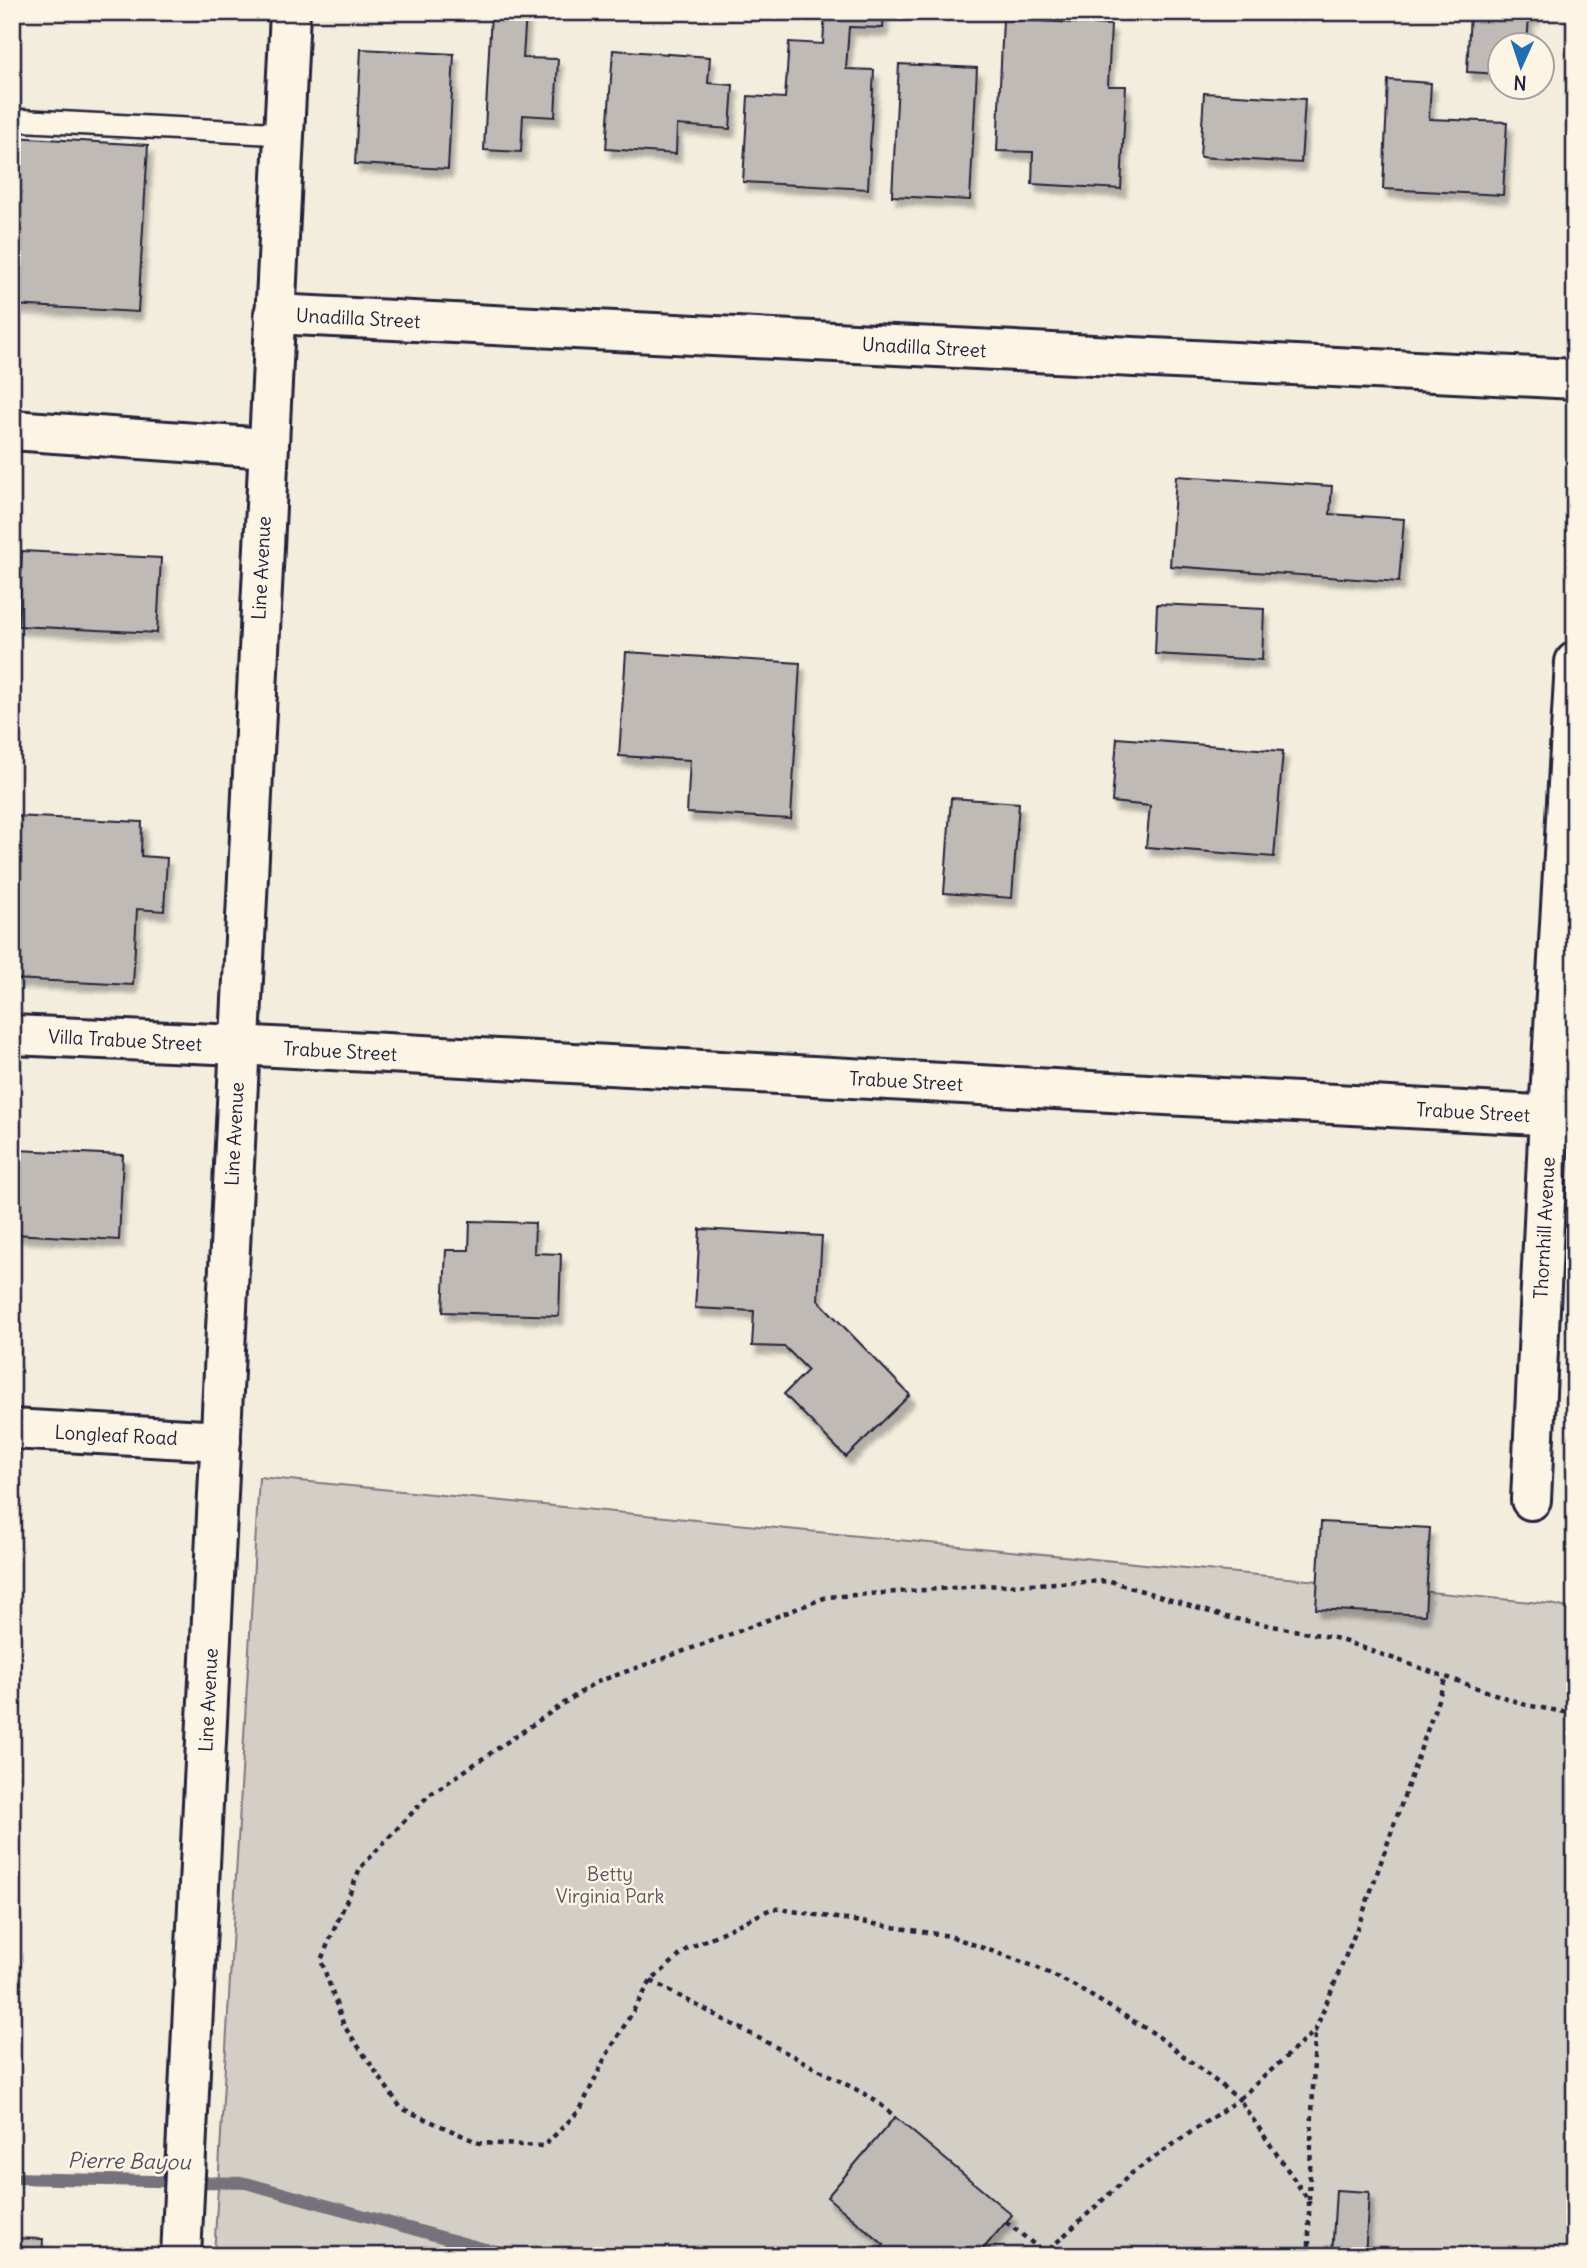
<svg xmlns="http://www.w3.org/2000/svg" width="1587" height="2268" font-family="Delius,sans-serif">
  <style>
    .green { fill: #d4cfc6; stroke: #7b7880; stroke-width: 2 }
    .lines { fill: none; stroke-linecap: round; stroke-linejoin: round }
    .stream { stroke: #75727b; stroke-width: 12 }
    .building { fill: #bfbab6; stroke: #22223b; stroke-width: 2; filter: url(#shadow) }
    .lane-casing { stroke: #22223b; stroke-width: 26 }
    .street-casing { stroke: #22223b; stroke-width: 44 }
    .secondary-casing { stroke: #22223b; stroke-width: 44 }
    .path { stroke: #22223b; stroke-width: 4.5; stroke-dasharray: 5 5; stroke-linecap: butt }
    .lane { stroke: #fcf5e5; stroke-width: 21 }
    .street { stroke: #fcf5e5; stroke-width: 38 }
    .secondary { stroke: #fcf5e5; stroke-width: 38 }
    .labels { text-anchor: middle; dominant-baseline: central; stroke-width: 5; stroke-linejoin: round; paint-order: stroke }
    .street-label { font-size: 19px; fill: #22223b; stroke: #fcf5e5 }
    .park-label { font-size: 19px; fill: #575665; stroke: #fcf5e5 }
    .water-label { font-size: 21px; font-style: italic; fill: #525160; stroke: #fcf5e5 }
  </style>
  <defs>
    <filter id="shadow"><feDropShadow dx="4.5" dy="8" stdDeviation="2" flood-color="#0004"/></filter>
  </defs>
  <rect width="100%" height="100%" fill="#f3edde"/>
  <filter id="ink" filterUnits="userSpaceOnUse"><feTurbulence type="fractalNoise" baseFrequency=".0143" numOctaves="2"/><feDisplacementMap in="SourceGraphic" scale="14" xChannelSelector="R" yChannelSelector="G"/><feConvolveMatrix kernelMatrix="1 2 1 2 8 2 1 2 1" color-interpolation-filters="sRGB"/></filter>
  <g filter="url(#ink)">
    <path class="green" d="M259,1477L1551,1604L1575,1610V2256H214Z"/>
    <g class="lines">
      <path class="stream" d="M12,2178L246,2183L485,2249L524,2256"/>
    </g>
    <path class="building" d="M491,12H526L523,58L558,59L555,117L523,115L521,152L484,150Z
      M825,12H884L883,28L849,27L846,69L874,70L868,189L743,182L748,96L785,98L789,42L823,44Z
      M1470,12H1534V17L1529,16L1527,46H1500V74L1467,72Z
      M1003,19L1111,25L1108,86H1126L1121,189L1032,184L1033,152L997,151Z
      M361,49L454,54L448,169L355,164Z
      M613,50L710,57L708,83L733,85L730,129L677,125L676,154L606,149Z
      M899,64L977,68L970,200L892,196Z
      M1388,80L1431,83L1429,119L1507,122L1503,195L1383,189Z
      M1204,93L1305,99L1301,163L1200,157Z
      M12,137L148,145L138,312L12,305Z
      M1176,476L1332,486L1330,514L1404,519L1399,582L1170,566Z
      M22,551L161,558L157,633L18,626Z
      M1157,604L1264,609L1262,660L1155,654Z
      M626,652L800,663L791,819L687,813L690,760L619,756Z
      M1117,738L1283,751L1274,857L1146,847L1150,806L1112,802Z
      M951,798L1019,803L1012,898L944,893Z
      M12,816L142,822L141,856L167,858L164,911L137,909L133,985L12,979Z
      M17,1150L123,1155L119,1240L13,1234Z
      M470,1221L535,1223L534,1253L561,1254L559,1316L443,1312L446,1250H469Z
      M700,1229L822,1236L818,1300L910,1395L846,1457L784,1394L808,1370L785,1347L752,1346L754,1311L695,1308Z
      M1321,1522L1430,1528L1425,1615L1316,1609Z
      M895,2117L1012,2215L977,2256H875L884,2245L827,2197Z
      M1336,2190L1369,2192L1365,2256H1332Z
      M12,2238L43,2239L42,2256H12Z"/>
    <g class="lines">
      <g class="lane-casing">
        <path id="lane" d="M12,120L283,134"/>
      </g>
      <g class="street-casing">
        <path id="street" d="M274,314L1575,379
          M12,430L267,448
          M12,1035L238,1045L1575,1117
          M12,1429L221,1441
          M1531,1500L1549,1116L1575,662"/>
      </g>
      <g class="secondary-casing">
        <path id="secondary" d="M181,2256L290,12"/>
      </g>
      <path class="path" d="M651,1981L874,2099L895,2117
        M1309,2200L1315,2031
        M1006,2222L1045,2253
        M1042,2256L1132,2173L1239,2099L1155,2034L1073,1985L1036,1967L950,1936L773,1908L687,1949L651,1981L605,2058L580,2110L544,2146L479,2143L401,2108L344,2026L321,1960L361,1867L429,1795L594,1683L726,1636L827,1597L980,1586L1110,1581L1226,1617L1335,1638L1526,1705L1575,1714
        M1309,2256V2201L1239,2099L1315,2031L1362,1916L1446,1677"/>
      <use href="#lane" class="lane"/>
      <use href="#street" class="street"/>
      <use href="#secondary" class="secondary"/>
    </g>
  </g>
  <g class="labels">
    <g class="street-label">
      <text transform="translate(358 318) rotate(3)">Unadilla Street</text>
      <text transform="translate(924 347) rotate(3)">Unadilla Street</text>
      <text transform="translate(261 568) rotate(-87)">Line Avenue</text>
      <text transform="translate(125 1040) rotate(3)">Villa Trabue Street</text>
      <text transform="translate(340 1051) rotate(3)">Trabue Street</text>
      <text transform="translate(906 1081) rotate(3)">Trabue Street</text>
      <text transform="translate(1473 1112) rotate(3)">Trabue Street</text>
      <text transform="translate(234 1134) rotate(-87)">Line Avenue</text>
      <text transform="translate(1544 1228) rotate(-87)">Thornhill Avenue</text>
      <text transform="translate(116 1435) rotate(3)">Longleaf Road</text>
      <text transform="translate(208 1700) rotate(-87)">Line Avenue</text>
    </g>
    <g class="park-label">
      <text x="610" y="1874">Betty<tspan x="610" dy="22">Virginia Park</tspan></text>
    </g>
    <g class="water-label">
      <text transform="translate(129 2161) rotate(1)">Pierre Bayou</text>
    </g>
  </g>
  <rect width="1587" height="2268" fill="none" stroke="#fcf5e5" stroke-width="42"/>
  <rect x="21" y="21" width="1545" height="2226" fill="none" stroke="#22223b" stroke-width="2.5" filter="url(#ink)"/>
  <g transform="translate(1521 66) rotate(183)"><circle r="33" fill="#fcf5e5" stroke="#a5a1a1" stroke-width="2"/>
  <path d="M0-5L12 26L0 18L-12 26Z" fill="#1f6fb2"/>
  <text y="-10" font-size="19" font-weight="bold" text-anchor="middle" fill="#22223b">N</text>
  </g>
</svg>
